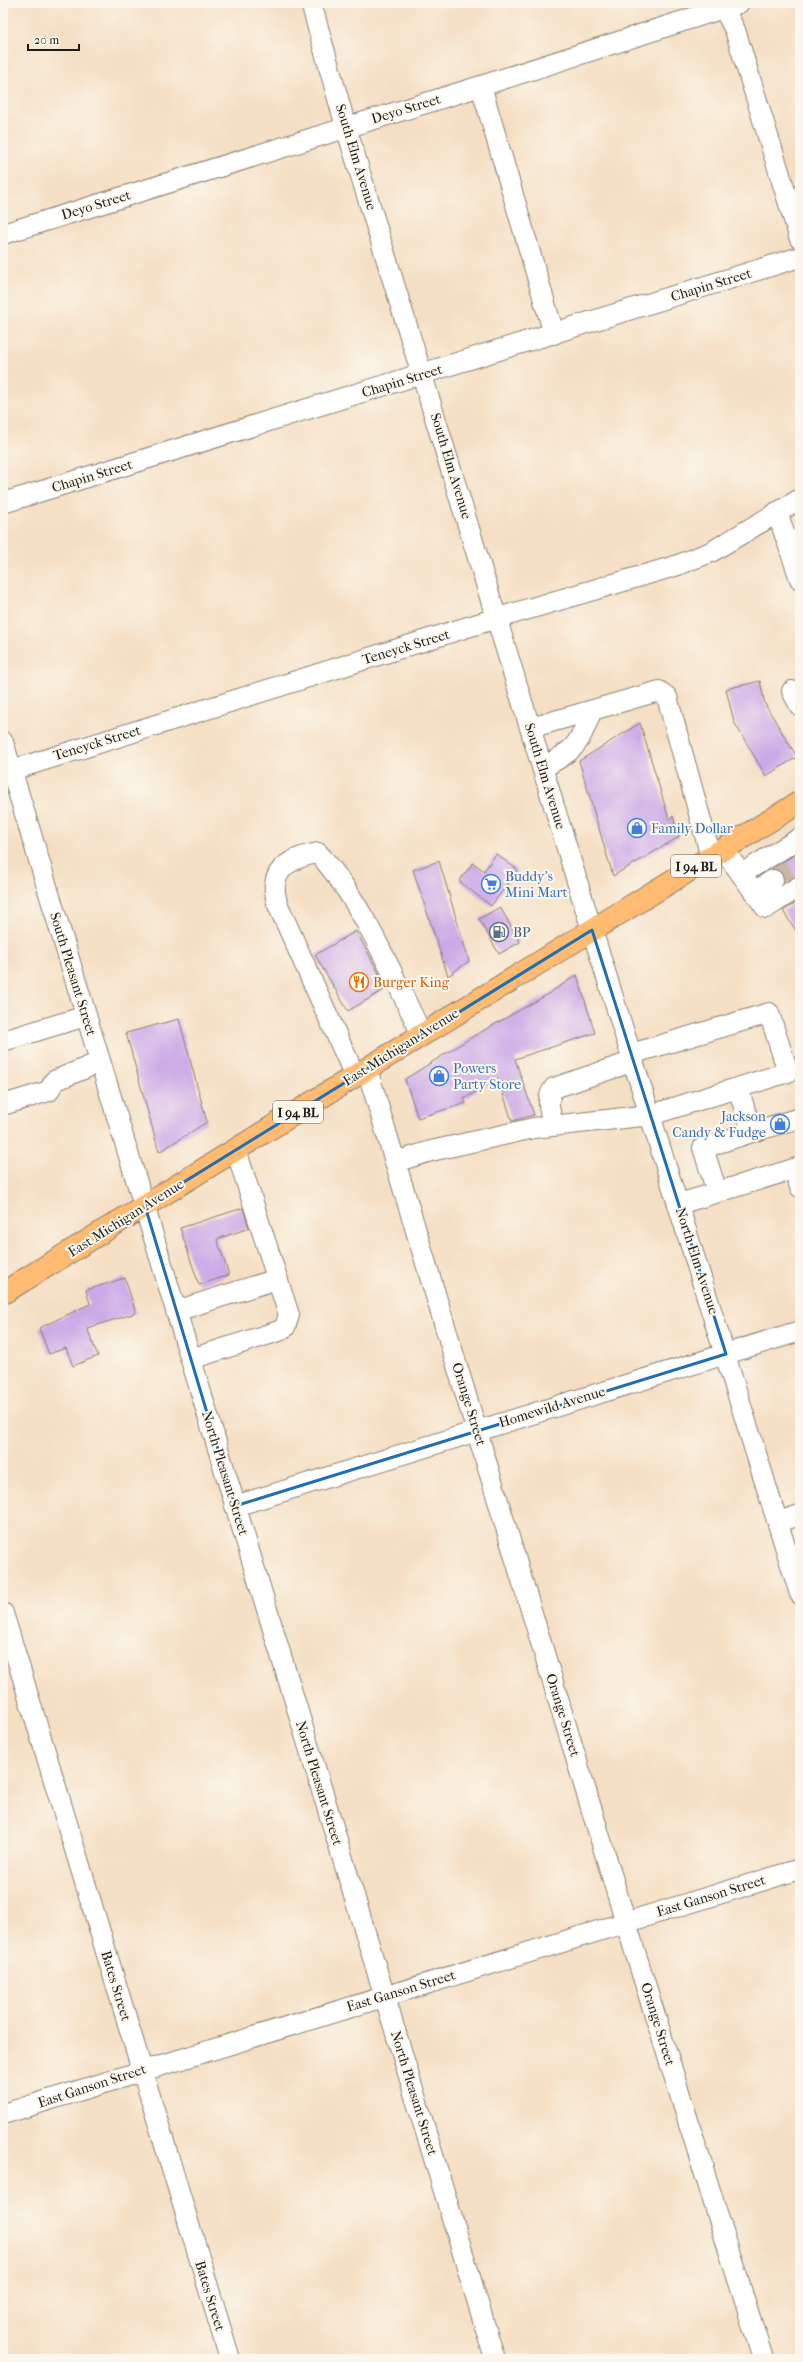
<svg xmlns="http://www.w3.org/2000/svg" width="803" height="2362" font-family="'IM FELL French Canon',serif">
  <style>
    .building { fill: #cba8e7 }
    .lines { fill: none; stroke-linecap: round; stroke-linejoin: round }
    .minor-tunnel { stroke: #cab8a2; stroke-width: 20; stroke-dasharray: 20 10; stroke-linecap: butt }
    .minor-casing { stroke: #887e70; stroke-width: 22 }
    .major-casing { stroke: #887e70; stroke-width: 24 }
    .minor { stroke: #fff; stroke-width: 20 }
    .major { stroke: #febb71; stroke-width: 22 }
    .marked { fill: none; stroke: #1f6fb2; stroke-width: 3; stroke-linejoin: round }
    .labels { text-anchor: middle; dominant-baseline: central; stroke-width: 4; stroke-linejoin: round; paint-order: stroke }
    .shield { fill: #fbf7ec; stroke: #5f5e5a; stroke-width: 1 }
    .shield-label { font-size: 13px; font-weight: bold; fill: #1c1c1c }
    .street-label { font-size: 14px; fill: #1c1c1c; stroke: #fbf7ec }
    .shop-label { font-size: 14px; fill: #366cbe; stroke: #fbf7ec; text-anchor: start }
    .service-label { font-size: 14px; fill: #4e5e75; stroke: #fbf7ec; text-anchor: start }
    .food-label { font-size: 14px; fill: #c56008; stroke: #fbf7ec; text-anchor: start }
  </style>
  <rect width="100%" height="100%" fill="#fbf7ec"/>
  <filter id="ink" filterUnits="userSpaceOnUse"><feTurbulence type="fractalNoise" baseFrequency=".025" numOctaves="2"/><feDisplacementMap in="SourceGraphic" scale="8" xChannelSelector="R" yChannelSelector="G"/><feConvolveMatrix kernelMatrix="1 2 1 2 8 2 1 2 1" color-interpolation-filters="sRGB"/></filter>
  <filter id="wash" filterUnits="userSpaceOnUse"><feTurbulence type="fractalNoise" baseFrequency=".012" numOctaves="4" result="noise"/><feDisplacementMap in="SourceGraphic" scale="16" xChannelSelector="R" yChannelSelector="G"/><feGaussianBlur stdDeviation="0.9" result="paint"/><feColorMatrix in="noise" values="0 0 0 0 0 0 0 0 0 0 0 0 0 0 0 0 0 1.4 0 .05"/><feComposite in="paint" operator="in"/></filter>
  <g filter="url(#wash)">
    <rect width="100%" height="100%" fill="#f5dfc4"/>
    <g id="blocks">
      <path class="building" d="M760,681L765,704L797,757L766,776L734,722L726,689Z
        M640,723L669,819L673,816L679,837L613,876L579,761Z
        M800,851V875L784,883L782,874L778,870L772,869Z
        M496,854L518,870L491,906L459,881L473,863L484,871Z
        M439,861L469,961L448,976L413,870Z
        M800,900V937L783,911Z
        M500,907L520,942L499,954L479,919Z
        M356,931L387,988L348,1011L315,955Z
        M577,975L595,1033L515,1059L534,1115L512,1121L498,1078L464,1099L466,1103L418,1118L405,1079L472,1037L545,996Z
        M179,1019L207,1122L159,1152L126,1033Z
        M243,1208L249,1228L217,1239L229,1275L199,1285L180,1228Z
        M125,1278L136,1313L87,1328L98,1356L73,1366L66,1348L49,1354L39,1328L90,1304L86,1290Z"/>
    </g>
  </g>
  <g filter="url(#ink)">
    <use href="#blocks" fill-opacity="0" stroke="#887e70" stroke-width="1"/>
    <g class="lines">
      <path class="minor-tunnel" d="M773,880L800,863"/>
      <g class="minor-casing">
        <path id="minor" d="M311,3L346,127L592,930L800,1594
          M721,3L735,30L800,239
          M481,86L554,334
          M3,234L481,86L739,3
          M3,503L800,257
          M777,512L800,579
          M792,691L800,706
          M530,728L659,691L667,697L711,857
          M3,742L495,2359
          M542,768C578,748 577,747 592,710
          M3,773L474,625L675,566L711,552L800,499
          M723,849L766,908L800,886
          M741,874L800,838
          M754,892L773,880
          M3,1041L86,1016
          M367,1069L626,1923L763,2359
          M355,1076L277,903C276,898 274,890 275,884C278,863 300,856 318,853C361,899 394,978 422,1035
          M3,1105L49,1091L54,1081L100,1062
          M553,1125C550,1111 545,1100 554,1088L634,1061
          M752,1132L800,1118
          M395,1162L431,1151L534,1128L651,1115L788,1072L769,1013L631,1054
          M794,1169L800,1187
          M717,1192L703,1148L752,1132L738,1088
          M679,1204L800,1167
          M176,1311L277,1279
          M191,1359L279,1331L285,1327L289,1315L236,1150
          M235,1506L800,1331
          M778,1522L800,1515
          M3,1613L230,2359
          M3,2114L800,1869"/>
      </g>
      <g class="major-casing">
        <path id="major" d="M3,1293L800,802"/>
      </g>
      <use href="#minor" class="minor"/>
      <use href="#major" class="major"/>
    </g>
  </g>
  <path class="marked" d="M592,930L726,1354L235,1506L145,1206Z"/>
  <defs>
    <g id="shop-ring" transform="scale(1)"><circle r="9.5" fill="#fbf7ec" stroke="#3f7fe0" stroke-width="1.5"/><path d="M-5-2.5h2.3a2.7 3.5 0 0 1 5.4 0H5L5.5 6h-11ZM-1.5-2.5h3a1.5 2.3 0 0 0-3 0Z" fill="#3f7fe0"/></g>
    <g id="supermarket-ring" transform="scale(1)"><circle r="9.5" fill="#fbf7ec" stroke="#3f7fe0" stroke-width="1.5"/><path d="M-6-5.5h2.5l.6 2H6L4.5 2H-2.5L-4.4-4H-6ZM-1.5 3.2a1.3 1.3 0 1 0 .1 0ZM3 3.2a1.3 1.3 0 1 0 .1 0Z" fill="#3f7fe0"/></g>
    <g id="fuel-ring" transform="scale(1)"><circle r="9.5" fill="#fbf7ec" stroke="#5c6f8a" stroke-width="1.5"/><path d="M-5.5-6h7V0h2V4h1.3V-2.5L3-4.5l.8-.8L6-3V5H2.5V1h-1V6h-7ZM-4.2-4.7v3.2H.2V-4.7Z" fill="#5c6f8a"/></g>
    <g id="restaurant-ring" transform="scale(1)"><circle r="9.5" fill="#fbf7ec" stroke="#e8710a" stroke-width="1.5"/><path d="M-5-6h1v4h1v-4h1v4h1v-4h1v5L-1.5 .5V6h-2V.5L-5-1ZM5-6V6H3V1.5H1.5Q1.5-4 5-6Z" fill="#e8710a"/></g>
  </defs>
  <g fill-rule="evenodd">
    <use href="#shop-ring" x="637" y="828"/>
    <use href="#supermarket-ring" x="491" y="884"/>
    <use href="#fuel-ring" x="499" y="932"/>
    <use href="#restaurant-ring" x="359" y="982"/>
    <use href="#shop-ring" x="439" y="1076"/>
    <use href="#shop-ring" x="780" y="1124"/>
  </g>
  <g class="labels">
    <g class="shield">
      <rect x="671" y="855" width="50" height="22" rx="3"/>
      <rect x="273" y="1101" width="50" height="22" rx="3"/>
    </g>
    <g class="shield-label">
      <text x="696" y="866">I 94 BL</text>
      <text x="298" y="1112">I 94 BL</text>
    </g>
    <g class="street-label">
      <text transform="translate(406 109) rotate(-17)">Deyo Street</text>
      <text transform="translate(356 157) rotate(73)">South Elm Avenue</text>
      <text transform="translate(96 205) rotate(-17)">Deyo Street</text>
      <text transform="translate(711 285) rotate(-17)">Chapin Street</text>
      <text transform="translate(402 381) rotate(-17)">Chapin Street</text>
      <text transform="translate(451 466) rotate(73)">South Elm Avenue</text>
      <text transform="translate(92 476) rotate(-17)">Chapin Street</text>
      <text transform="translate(406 647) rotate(-17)">Teneyck Street</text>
      <text transform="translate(97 743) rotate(-17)">Teneyck Street</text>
      <text transform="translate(545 776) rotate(73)">South Elm Avenue</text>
      <text transform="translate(73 974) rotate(73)">South Pleasant Street</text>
      <text transform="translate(401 1047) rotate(-32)">East Michigan Avenue</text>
      <text transform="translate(126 1218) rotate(-32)">East Michigan Avenue</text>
      <text transform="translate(697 1261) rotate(72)">North Elm Avenue</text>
      <text transform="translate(469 1404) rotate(73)">Orange Street</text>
      <text transform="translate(552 1407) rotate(-17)">Homewild Avenue</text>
      <text transform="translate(225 1473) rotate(73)">North Pleasant Street</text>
      <text transform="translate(563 1715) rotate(73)">Orange Street</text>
      <text transform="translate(319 1783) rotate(73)">North Pleasant Street</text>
      <text transform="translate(711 1896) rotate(-17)">East Ganson Street</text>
      <text transform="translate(116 1986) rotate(73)">Bates Street</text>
      <text transform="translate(401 1991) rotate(-17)">East Ganson Street</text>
      <text transform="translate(658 2024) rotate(73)">Orange Street</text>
      <text transform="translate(92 2086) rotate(-18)">East Ganson Street</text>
      <text transform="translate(414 2093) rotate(73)">North Pleasant Street</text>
      <text transform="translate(210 2296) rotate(73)">Bates Street</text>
    </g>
    <g class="shop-label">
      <text x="651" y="828">Family Dollar</text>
      <text x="505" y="876">Buddy's<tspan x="505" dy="16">Mini Mart</tspan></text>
      <text x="453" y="1068">Powers<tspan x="453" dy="16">Party Store</tspan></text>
      <text x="766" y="1116" text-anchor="end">Jackson<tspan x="766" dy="16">Candy &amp; Fudge</tspan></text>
    </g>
    <g class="service-label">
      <text x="513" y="932">BP</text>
    </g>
    <g class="food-label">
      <text x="373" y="982">Burger King</text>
    </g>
  </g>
  <rect width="803" height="2362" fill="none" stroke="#fbf7ec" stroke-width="16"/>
  <path d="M28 44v6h51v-6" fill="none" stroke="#1c1c1c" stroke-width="2"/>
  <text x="34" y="44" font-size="12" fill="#1c1c1c" stroke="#fbf7ec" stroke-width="3" paint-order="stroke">20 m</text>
</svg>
